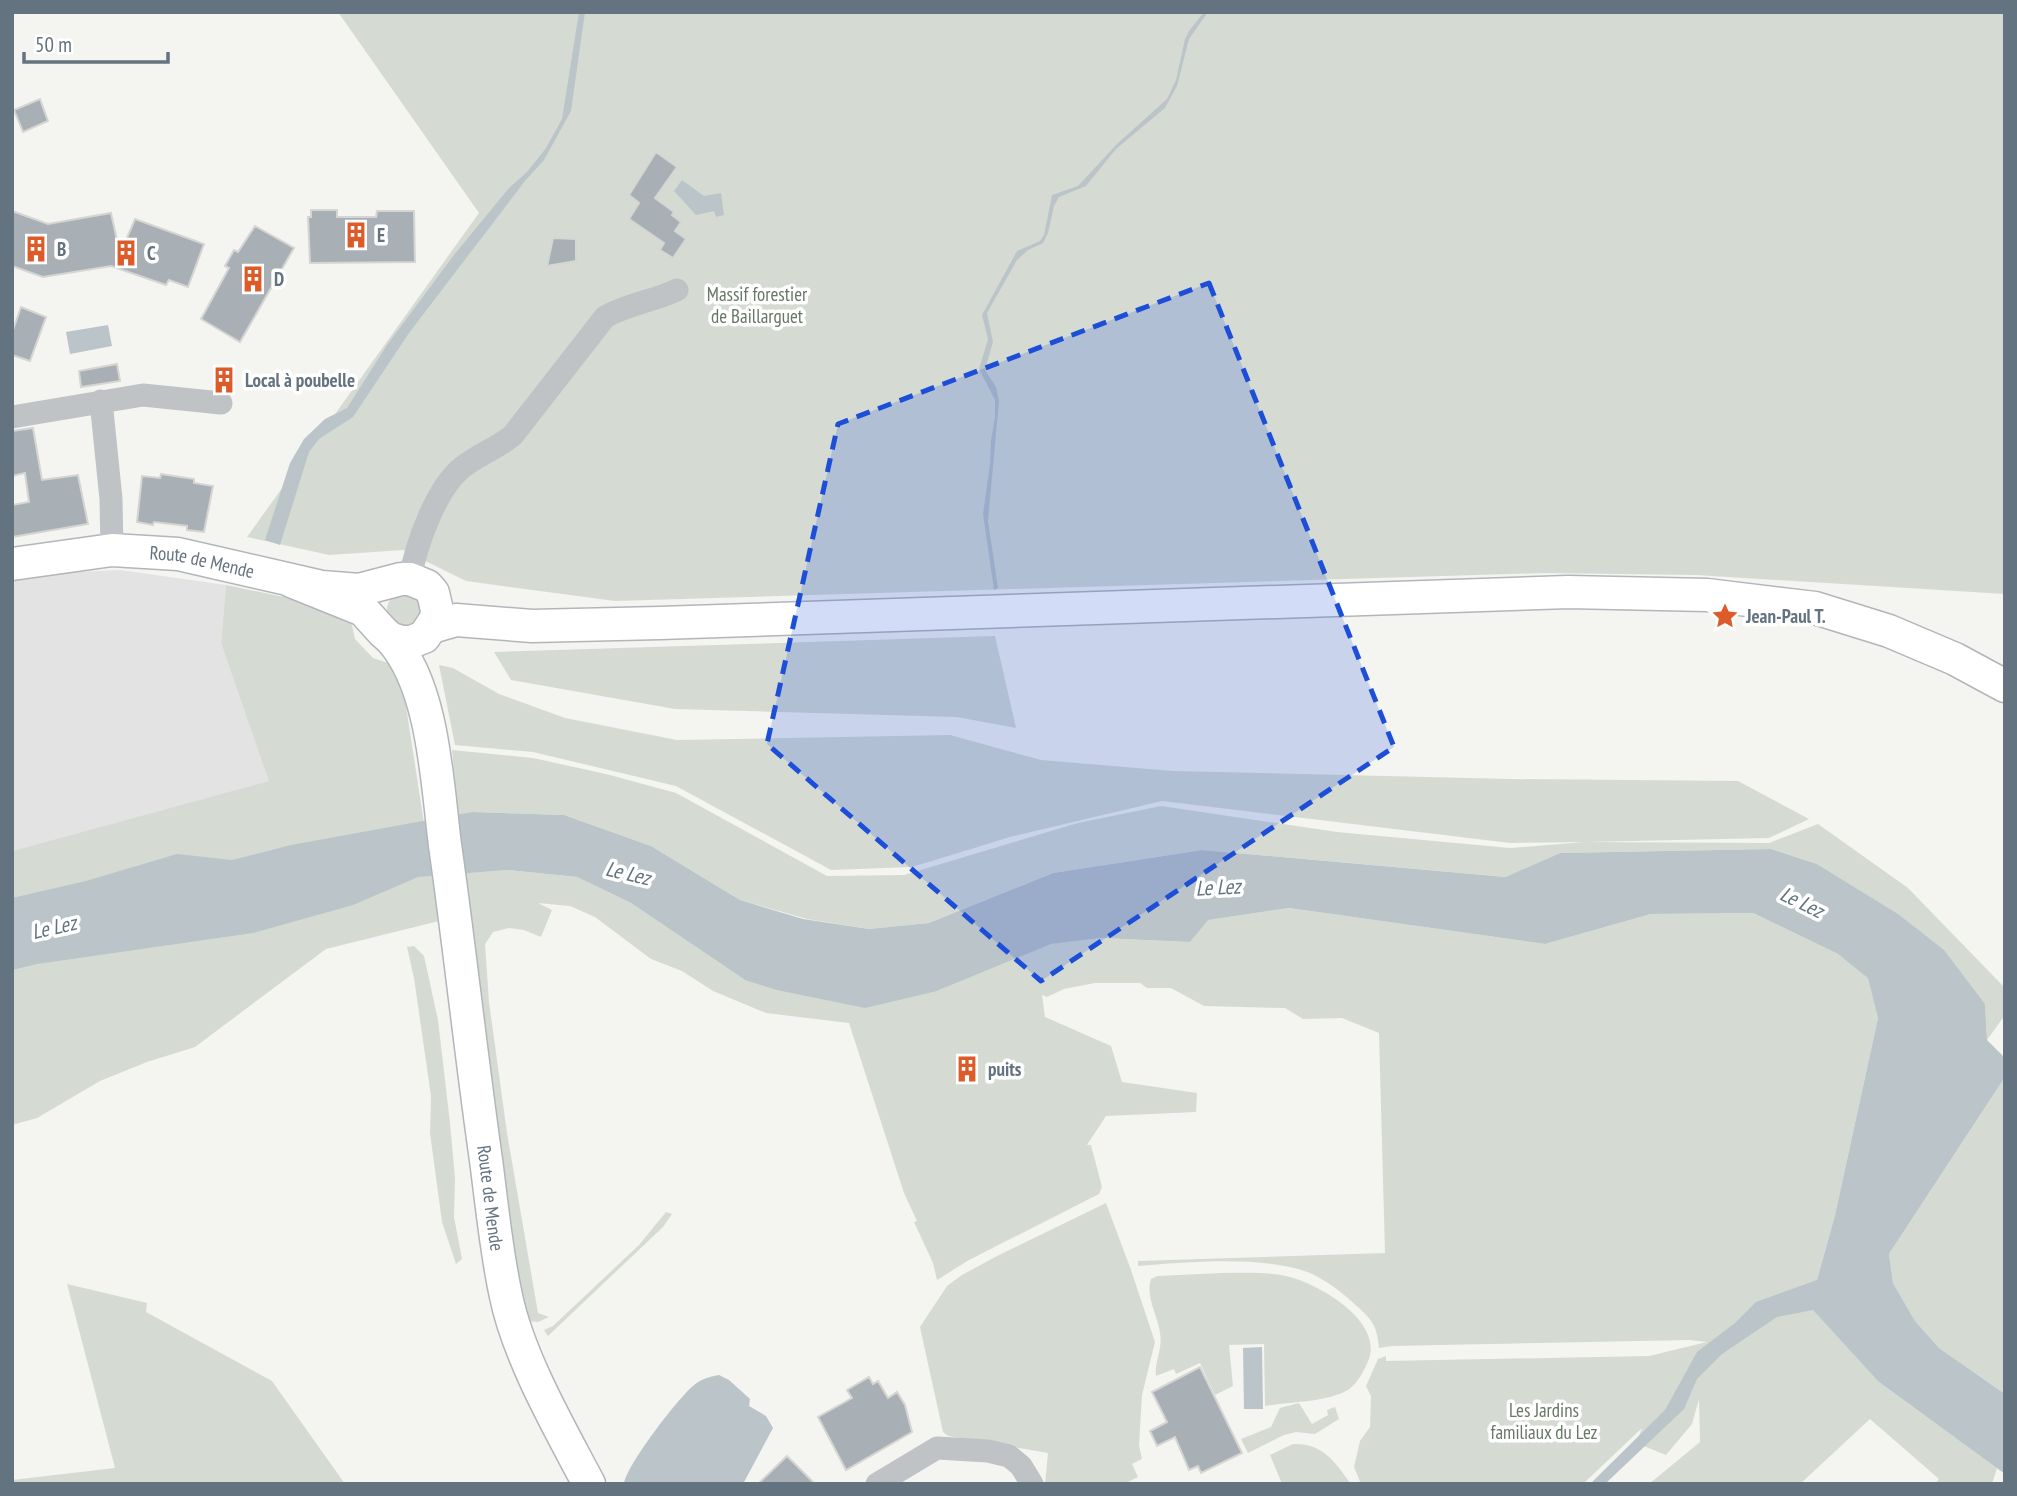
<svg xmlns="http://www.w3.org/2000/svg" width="2017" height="1496" font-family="'PT Sans Narrow',sans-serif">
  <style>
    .built { fill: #e2e3e2 }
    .green { fill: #d5dbd2 }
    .water { fill: #bbc4c9 }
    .building { fill: #a9b0b5; stroke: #d5d6d3; stroke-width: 2 }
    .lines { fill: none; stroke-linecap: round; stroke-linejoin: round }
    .secondary-casing { stroke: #b2b6ba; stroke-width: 35 }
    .street { stroke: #bfc3c6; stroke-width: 23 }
    .secondary { stroke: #fff; stroke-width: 32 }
    .marked { fill: #1d4ed8; fill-opacity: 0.2; stroke: #1d4ed8; stroke-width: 5; stroke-dasharray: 14 9; stroke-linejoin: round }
    .labels { text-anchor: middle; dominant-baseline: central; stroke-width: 7; stroke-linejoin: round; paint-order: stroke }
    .poi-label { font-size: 19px; font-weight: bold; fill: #647380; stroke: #fff; text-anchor: start }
    .park-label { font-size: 19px; fill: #667863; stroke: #fff }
    .street-label { font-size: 19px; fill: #647380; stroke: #fff }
    .water-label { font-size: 21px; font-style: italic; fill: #60747e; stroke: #fff }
  </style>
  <rect width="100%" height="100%" fill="#f4f4f1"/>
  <path class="built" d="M120,570L226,585L221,643L270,781L12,851V578L32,574Z"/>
  <path class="green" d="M338,12H2005V594L1696,575L1545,573L615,601L466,581L403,550L329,555L247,537L479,213Z
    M226,585L343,609L352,625L355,639L373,658L400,667L439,921L326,949L195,1047L147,1062L100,1081L37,1118L12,1125V851L269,781L221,643Z
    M387 610a18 18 0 1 1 36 0a18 18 0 1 1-36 0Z
    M995,636L1016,728L957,717L675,709L511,680L494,652Z
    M439,665L453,668L499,694L565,718L677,740L950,735L1041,760L1172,771L1511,779L1738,781L1809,819L1769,838L1587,842L1769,843L1818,824L1908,888L2005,988V1015L1987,1040L1985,1004L1897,914L1817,864L1771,849L1560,853L1507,877L1202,850L1053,873L929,923L869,929L807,919L740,900L651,846L564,815L472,812L458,815L452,750L533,758L606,774L676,793L827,876L904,875L1078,823L1161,806L1337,832L1510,848L1585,842L1510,843L1162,801L1010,837L912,867L831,870L676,786L533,752L455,745Z
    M507,870L577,877L631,903L745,980L937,991L1050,944L1101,938L1190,942L1207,920L1289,908L1545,944L1651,914L1753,913L1838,954L1868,975L1878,1018L1835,1215L1817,1280L1879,1382L1997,1468L1992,1484H1935L1939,1479L1870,1419L1800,1484H1649L1700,1442L1699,1399L1692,1424L1666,1455L1636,1443L1642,1428L1583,1484H1361L1354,1467L1360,1441L1370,1427L1371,1396L1366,1386L1378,1359L1386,1356V1361L1649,1356L1707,1342L1689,1340L1392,1346L1379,1348C1377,1322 1369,1317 1350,1300C1338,1289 1325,1280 1310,1273C1265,1255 1186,1262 1138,1266V1261L1385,1253L1379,1033L1342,1018L1303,1019L1285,1008L1204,1006L1171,988H1147L1140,983H1095L1064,989L1047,997L1042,995L1045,1017L1111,1046L1122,1082L1197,1093L1196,1112L1106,1116L1087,1145H1091L1102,1187L1099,1194L969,1260L937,1280L933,1263L914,1222L917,1221L904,1193L849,1023L766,1013L713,991L682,971L651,959L595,917L570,906L538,903L552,910L541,937L524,930L509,928L493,932L485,944L489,1002L507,1133L538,1313L549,1317L538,1322L527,1321L521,1302L496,1143L500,1136L464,873Z
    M414,946L424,956L438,1020L450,1123L455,1178L454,1217L462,1259L456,1264L442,1222L430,1133L431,1096L414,978L407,947Z
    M2005,1077V1394L1939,1348L1915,1321L1893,1283L1889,1254Z
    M1106,1203L1131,1270L1155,1342L1142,1395L1139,1445L1142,1459L1132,1464L1138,1477L1128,1482L1129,1484H1045L1048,1453L948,1436L943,1432L920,1327L947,1286L962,1275L997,1256Z
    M666,1212L672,1214L663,1227L548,1336L544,1330L553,1326L639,1245Z
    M1222,1273C1242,1273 1262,1272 1281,1275C1313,1280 1383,1319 1369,1359C1364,1371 1356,1387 1344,1392C1323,1402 1289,1402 1265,1406L1264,1344L1229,1345L1233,1386L1215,1395L1200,1363L1176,1374L1174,1369L1156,1376C1154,1363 1163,1349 1160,1333C1158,1316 1145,1296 1151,1279L1157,1276Z
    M67,1284L147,1303L146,1312L272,1381L345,1484H12V1480L115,1468Z
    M1299,1403L1312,1424L1328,1415L1327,1410L1335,1407L1339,1419L1315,1434L1296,1432L1284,1435L1248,1453L1241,1439L1271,1427L1280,1408Z
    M1293,1444C1323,1443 1335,1462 1351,1484H1282L1270,1455Z"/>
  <path class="water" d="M579,12H585L571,111L544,160L525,181L409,333L353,417L319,439L309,452L280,545L265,540L290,463L304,439L325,419L347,408L387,345L454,255L509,188L527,172L546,148L562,119Z
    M1204,12H1208L1189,39L1177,86L1165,108L1116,149L1086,186L1059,197L1054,206L1048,233L1043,243L1028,250L1017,260L987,313L993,342L985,370L996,387L999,401L988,521L998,588L994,590L983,514L990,464L991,440L995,418V400L979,369L988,339L982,315L1017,251L1040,241L1044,235L1052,195L1078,186L1117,144L1167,99L1176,80L1185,39L1189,31Z
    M682,180L704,196L721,193L724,215L716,217L714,211L696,215L674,191Z
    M108,325L112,346L70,354L66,332Z
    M472,812L564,815L651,846L740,900L803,919L869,929L929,923L1053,873L1202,850L1506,877L1560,853L1771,849L1817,864L1898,914L1944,950L1985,1004L1987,1040L2005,1058V1077L1889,1254L1893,1283L1915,1321L1939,1348L2005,1394V1474L1879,1382L1813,1310L1777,1317L1722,1354L1697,1379L1684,1409L1605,1484H1590L1665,1410L1697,1352L1735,1323L1756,1302L1817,1280L1835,1215L1878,1018L1868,978L1838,954L1753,913L1651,914L1545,944L1289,908L1208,920L1190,942L1101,938L1051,944L937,991L865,1008L777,990L745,980L631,903L577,877L507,870L418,877L353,905L253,933L37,964L12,970V898L86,881L177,854L232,860L291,845Z
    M1262,1347L1263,1409H1244L1243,1348Z
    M719,1375L729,1380L750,1399L749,1406L766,1416L773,1428L743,1484H624C626,1466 678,1398 694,1385C701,1379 709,1377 719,1375Z"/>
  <path class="building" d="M40,99L48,121L23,132L14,110Z
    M656,152L677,167L655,198L674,212L672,215L681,222L675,231L686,239L673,258L660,250L664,243L629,219L639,203L629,195Z
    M311,210H337V217H376L377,211H414L415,262L310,263L308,217H311Z
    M12,211L48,224L111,213L120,254L135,219L204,244L188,287L169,280L166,285L111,266L43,277L12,266Z
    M255,226L294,248L240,342L201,319L229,268L225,266L234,250L238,252Z
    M553,238L576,239V261L547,266Z
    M21,307L46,317L30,361L12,355V333Z
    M117,364L120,381L81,387L79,371Z
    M33,428L42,480L78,475L88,524L12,537V505L29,502L25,473L12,476V431Z
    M161,474L194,479V483L213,486L204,532L187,530V526L154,522L153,525L137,522L142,476L160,478Z
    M971,1058L977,1072L964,1079L956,1063Z
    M1200,1367L1242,1453L1201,1473L1198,1466L1189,1470L1175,1437L1157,1446L1150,1431L1167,1422L1152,1392Z
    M869,1377L873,1384L878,1381L888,1398L897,1392L905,1405L912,1432L846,1470L818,1417L852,1398L847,1390Z
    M787,1456L815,1484H758Z"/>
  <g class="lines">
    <g class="secondary-casing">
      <g id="secondary">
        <path id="s1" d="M12,564L112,550L178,554L322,587L359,590L401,579H410L427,586L433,593L437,610L436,619L424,637L411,642H402L391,639L383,632L363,610L291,581"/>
        <path d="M432,627L456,620L532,626L660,623L1568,592L1707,595L1815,608L1889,631L1955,659L2005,686"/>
        <path id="s2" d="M391,639C434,687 437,783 445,845C460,950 471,1055 486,1160C492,1205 496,1251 506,1296C518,1356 560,1429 589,1484"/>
      </g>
    </g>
    <path class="street" d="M101,401L111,499L112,550
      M12,417L143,395L221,403
      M410,579C416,545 437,483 467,464C482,453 499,447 513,435L605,317C628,304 654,301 677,290
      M877,1484L937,1448L988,1451L1009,1456L1021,1466L1032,1484"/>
    <use href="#secondary" class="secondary"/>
  </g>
  <path class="marked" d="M1209,283L1394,747L1041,981L767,744L838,424Z"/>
  <defs>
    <g id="building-bare" transform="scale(2.1)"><path d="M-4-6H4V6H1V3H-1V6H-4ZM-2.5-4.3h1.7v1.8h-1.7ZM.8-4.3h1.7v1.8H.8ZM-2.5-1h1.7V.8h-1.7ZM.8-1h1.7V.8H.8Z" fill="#dc5b29" stroke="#fff" stroke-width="2.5" paint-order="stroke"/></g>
    <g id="sight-bare" transform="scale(2.1)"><path d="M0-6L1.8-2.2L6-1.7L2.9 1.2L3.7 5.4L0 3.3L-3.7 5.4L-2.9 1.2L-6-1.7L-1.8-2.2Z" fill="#dc5b29" stroke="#fff" stroke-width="2.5" paint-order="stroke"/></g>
  </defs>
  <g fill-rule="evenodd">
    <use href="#building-bare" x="356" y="235"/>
    <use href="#building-bare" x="36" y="249"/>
    <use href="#building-bare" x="126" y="253"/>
    <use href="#building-bare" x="253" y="279"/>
    <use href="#building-bare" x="224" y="380"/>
    <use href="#sight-bare" x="1725" y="616"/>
    <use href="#building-bare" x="967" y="1069"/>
  </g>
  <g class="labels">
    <g class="poi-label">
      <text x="377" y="235">E</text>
      <text x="57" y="249">B</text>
      <text x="147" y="253">C</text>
      <text x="274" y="279">D</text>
      <text x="245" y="380">Local à poubelle</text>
      <text x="1746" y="616">Jean-Paul T.</text>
      <text x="988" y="1069">puits</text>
    </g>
    <g class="park-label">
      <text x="757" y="294">Massif forestier<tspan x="757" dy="22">de Baillarguet</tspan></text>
      <text x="1544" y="1410">Les Jardins<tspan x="1544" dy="22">familiaux du Lez</tspan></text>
    </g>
    <g class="street-label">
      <text stroke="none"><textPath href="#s1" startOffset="192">Route de Mende</textPath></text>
      <text stroke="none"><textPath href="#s2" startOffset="572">Route de Mende</textPath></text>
    </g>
    <g class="water-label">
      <text transform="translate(628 873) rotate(13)">Le Lez</text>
      <text transform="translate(1218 887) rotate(-3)">Le Lez</text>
      <text transform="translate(1802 902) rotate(26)">Le Lez</text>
      <text transform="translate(54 927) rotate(-13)">Le Lez</text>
    </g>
  </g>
  <rect width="2017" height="1496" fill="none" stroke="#647380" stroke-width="28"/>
  <path d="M24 52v10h144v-10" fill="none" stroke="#647380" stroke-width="3.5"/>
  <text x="35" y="52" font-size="21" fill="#647380" stroke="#ffffff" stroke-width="5" paint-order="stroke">50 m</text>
</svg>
